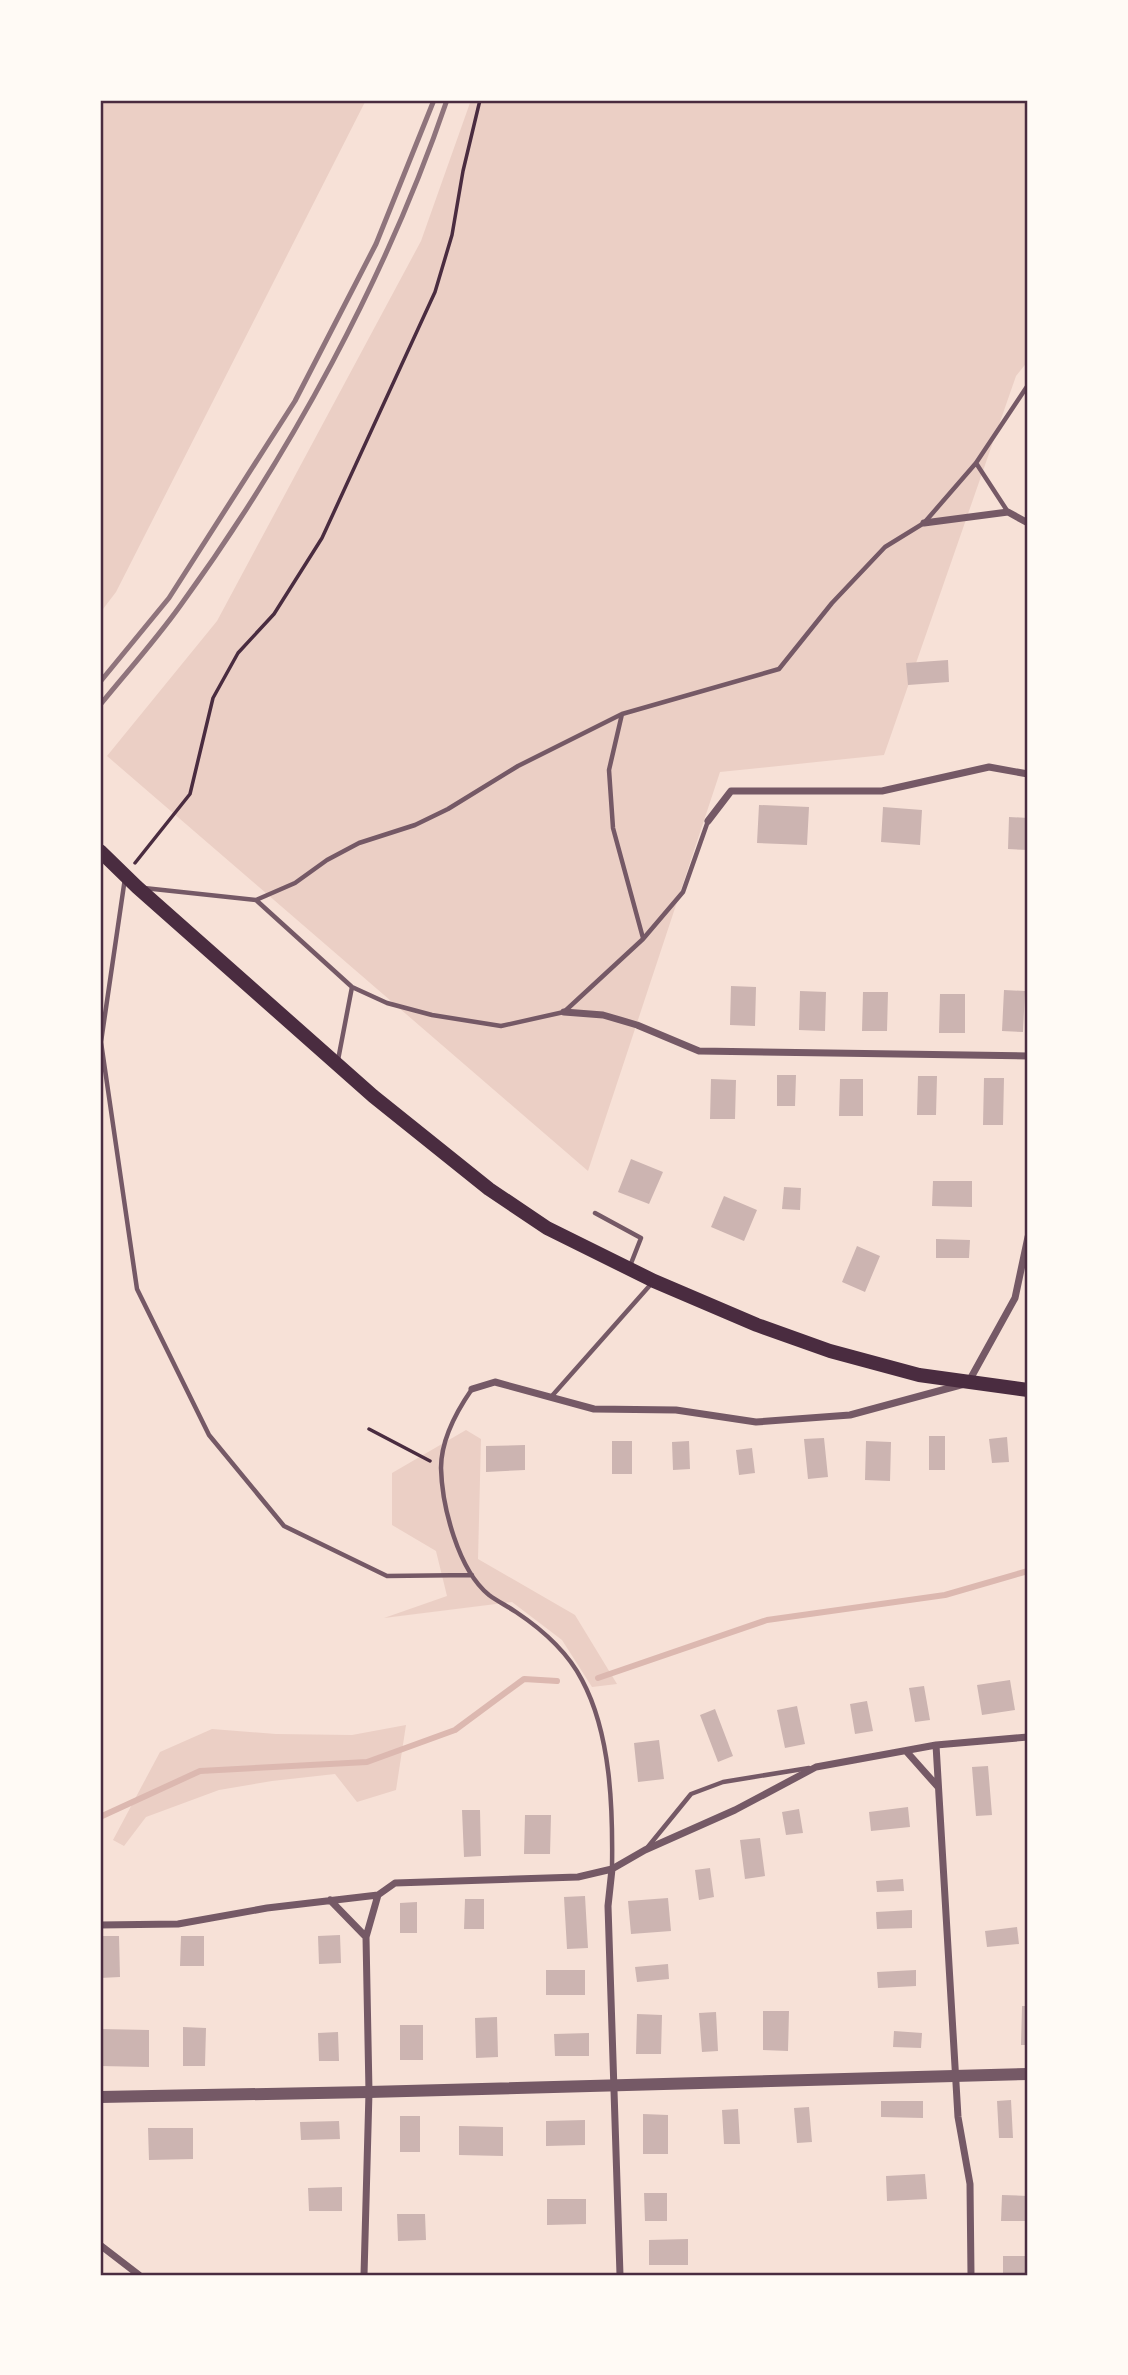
<svg xmlns="http://www.w3.org/2000/svg" width="1128" height="2375" font-family="'DM Sans',sans-serif">
  <style>
    .green { fill: #ebcfc5 }
    .lines { fill: none; stroke-linecap: round; stroke-linejoin: round }
    .stream { stroke: #dcb8b0; stroke-width: 6 }
    .building { fill: #ccb4b1 }
    .path { stroke: #4a2c40; stroke-width: 3.5 }
    .service { stroke: #755966; stroke-width: 4.5 }
    .minor { stroke: #755966; stroke-width: 7 }
    .tertiary { stroke: #755966; stroke-width: 12 }
    .secondary { stroke: #4a2c40; stroke-width: 14 }
    .rail { stroke: #8f747c; stroke-width: 5 }
    .neatline { fill: none; stroke: #4a2c40; stroke-width: 2.5 }
  </style>
  <rect width="100%" height="100%" fill="#f7e1d7"/>
  <path class="green" d="M100,100H366L116,592L100,613Z
    M471,100H1028V361L1016,376L884,755L720,772L588,1171L107,756L217,621L421,241Z
    M466,1430L481,1439L478,1559L575,1615L617,1684L592,1687L562,1640L512,1602L384,1618L447,1596L436,1551L392,1525V1473Z
    M406,1725L396,1790L357,1802L335,1774L272,1781L219,1790L146,1817L124,1846L113,1840L160,1752L212,1729L276,1734L352,1735Z"/>
  <g class="lines">
    <path class="stream" d="M598,1678L767,1620L945,1595L1028,1571
      M100,1817L200,1771L367,1762L455,1730L524,1679L557,1681"/>
  </g>
  <path class="building" d="M948,660L949,682L908,685L906,663Z
    M759,805L809,807L807,845L757,843Z
    M883,807L922,810L920,845L881,842Z
    M1009,817L1028,818V850L1008,849Z
    M731,986L756,987L755,1026L730,1025Z
    M1004,990L1025,991L1023,1032L1002,1031Z
    M800,991L826,992L825,1031L799,1030Z
    M863,992H888L887,1031H862Z
    M940,994H965V1033H939Z
    M777,1075H796L795,1106H777Z
    M918,1076H937L936,1115H917Z
    M984,1078H1004L1003,1125H983Z
    M711,1079L736,1080L735,1119H710Z
    M840,1079H863V1116H839Z
    M631,1159L663,1172L649,1204L618,1192Z
    M933,1181H972V1207L932,1206Z
    M784,1187L801,1188L800,1210L782,1209Z
    M724,1196L757,1210L744,1241L711,1227Z
    M936,1239L970,1240L969,1258H936Z
    M857,1246L880,1256L865,1292L842,1282Z
    M929,1436H945V1470H929Z
    M1007,1437L1009,1462L992,1463L989,1439Z
    M824,1438L828,1477L808,1479L804,1439Z
    M612,1441H632V1474H612Z
    M689,1441L690,1469L673,1470L672,1442Z
    M866,1441L891,1442L890,1481L865,1480Z
    M525,1445V1470L486,1472V1446Z
    M752,1448L755,1473L739,1475L736,1450Z
    M1010,1680L1015,1710L982,1715L977,1685Z
    M924,1686L930,1720L915,1722L909,1688Z
    M867,1701L873,1731L855,1734L850,1704Z
    M797,1706L805,1744L785,1748L777,1710Z
    M715,1709L733,1756L718,1762L700,1715Z
    M659,1740L664,1779L638,1782L634,1743Z
    M988,1766L992,1815L976,1816L972,1767Z
    M908,1807L910,1827L871,1831L869,1812Z
    M799,1809L803,1833L786,1835L782,1812Z
    M462,1810H480L481,1856L464,1857Z
    M525,1815H551L550,1854H524Z
    M760,1838L765,1876L745,1879L740,1840Z
    M710,1868L714,1897L699,1900L695,1870Z
    M903,1879L904,1891L877,1892L876,1881Z
    M585,1896L588,1948L567,1949L564,1897Z
    M668,1898L671,1931L631,1934L628,1901Z
    M465,1899H484V1929H464Z
    M417,1902V1933H400V1903Z
    M912,1910V1928L877,1929L876,1912Z
    M1017,1927L1019,1944L987,1947L985,1931Z
    M340,1935L341,1963L319,1964L318,1936Z
    M100,1936H119L120,1977L100,1978Z
    M181,1936H204V1966H180Z
    M668,1964L669,1979L637,1982L635,1967Z
    M546,1970H585V1995H546Z
    M916,1970V1986L878,1988L877,1972Z
    M1022,2006H1028V2045H1021Z
    M763,2011H789L788,2051L763,2050Z
    M716,2012L718,2051L702,2052L699,2013Z
    M637,2014L662,2015L661,2054H636Z
    M497,2017L498,2057L476,2058L475,2018Z
    M400,2025H423V2060H400Z
    M183,2027L206,2028L205,2066H183Z
    M100,2029L149,2030V2067L100,2066Z
    M894,2031L922,2033L921,2048L893,2047Z
    M338,2032L339,2061H319L318,2033Z
    M589,2033V2056H555L554,2034Z
    M1011,2100L1013,2138H999L997,2101Z
    M881,2101H923V2118L881,2117Z
    M809,2107L812,2142L797,2143L794,2108Z
    M738,2109L740,2144H724L722,2110Z
    M643,2114L668,2115V2154H643Z
    M400,2116H420V2152H400Z
    M585,2120V2145L546,2146V2121Z
    M339,2121L340,2139L301,2140L300,2122Z
    M459,2126L503,2127V2156L459,2155Z
    M148,2128H193V2159L149,2160Z
    M925,2174L927,2199L887,2201L886,2176Z
    M342,2187V2211H309L308,2188Z
    M644,2193H667V2221H645Z
    M1002,2195L1028,2196V2221H1001Z
    M547,2199H586V2224L547,2225Z
    M397,2214H425L426,2240L398,2241Z
    M688,2239V2265H649V2240Z
    M1003,2256H1028V2275H1003Z"/>
  <g class="lines">
    <path class="path" d="M135,863L190,794L213,698L238,653L274,614L322,538L435,292L452,235L463,171L480,100
      M369,1429L430,1461"/>
    <path class="service" d="M976,463L1008,512
      M622,714L609,770L613,828L643,938
      M125,878L101,1042L137,1289L209,1435L284,1526L387,1576L472,1575
      M144,888L256,900L352,987L338,1060
      M256,900L295,883L327,860L359,843L415,825L448,809L518,766L622,714L779,669L832,603L885,547L924,523L976,463L1028,385
      M352,987L387,1003L432,1015L501,1026L564,1012L643,939L683,892L708,821
      M595,1213L641,1238L630,1266
      M472,1389C456,1412 441,1439 441,1468C442,1506 458,1570 489,1595C497,1601 507,1606 516,1612C543,1630 567,1651 582,1680C611,1734 613,1809 612,1868
      M551,1397L652,1283
      M647,1848L691,1794L723,1782L809,1768"/>
    <path class="minor" d="M924,523L1008,512L1028,523
      M708,821L731,791H882L989,767L1028,774
      M564,1012L603,1015L637,1025L699,1051L1028,1056
      M472,1389L495,1382L594,1409L676,1410L756,1422L850,1415L968,1383L1015,1298L1028,1237
      M936,1745L958,2117L970,2184L971,2275
      M906,1751L938,1787
      M612,1869L608,1906L620,2275
      M330,1900L366,1937
      M100,1925L178,1924L267,1908L378,1895L395,1883L578,1877L612,1869L645,1850L735,1810L816,1767L936,1745L1028,1737
      M100,2245L139,2275
      M364,2275L369,2092L366,1937L378,1895"/>
    <path class="tertiary" d="M100,2097L369,2092L1028,2074"/>
    <path class="secondary" d="M100,851L137,887L373,1096L489,1189L547,1228L654,1281L757,1325L830,1351L919,1375L1028,1390"/>
    <path class="rail" d="M100,682L169,598L295,401L376,244L434,100
      M100,705C126,673 155,641 180,606C290,455 387,276 447,100"/>
  </g>
  <rect width="1128" height="2375" fill="none" stroke="#fffaf5" stroke-width="203"/>
  <rect x="102" y="102" width="924" height="2172" class="neatline"/>
</svg>
